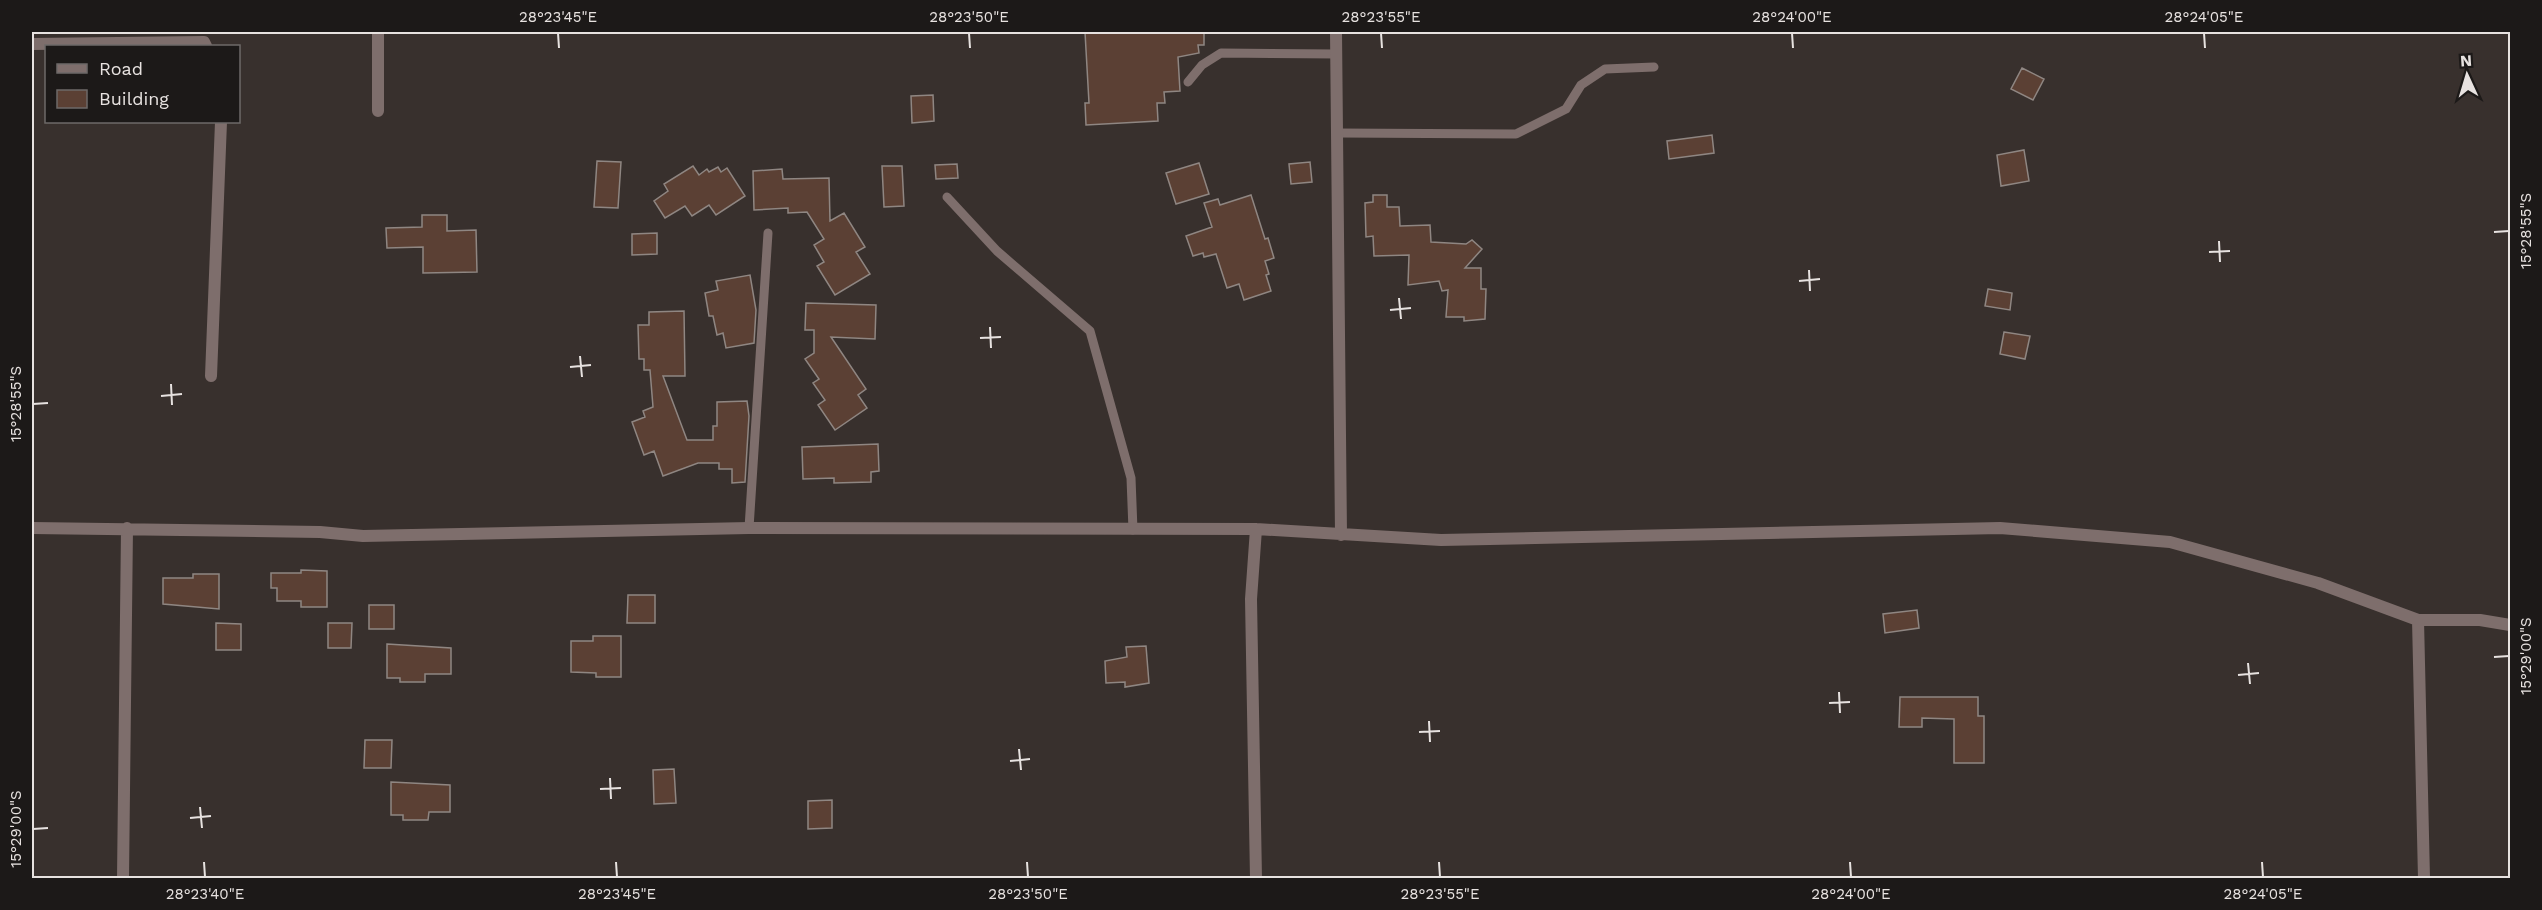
<svg xmlns="http://www.w3.org/2000/svg" width="2542" height="910" font-family="'Work Sans',sans-serif">
  <style>
    .building { fill: #5b4034; stroke: #8f8682; stroke-width: 1.5 }
    .lines { fill: none; stroke-linecap: round; stroke-linejoin: round }
    .service { stroke: #7e6e6c; stroke-width: 9 }
    .minor { stroke: #7e6e6c; stroke-width: 12 }
    .ticks { fill: none; stroke: #e7e2e0; stroke-width: 2 }
    .neatline { fill: none; stroke: #e7e2e0; stroke-width: 2 }
    .ticks-label { font-size: 15px; text-anchor: middle; fill: #e7e2e0 }
  </style>
  <rect width="100%" height="100%" fill="#38302d"/>
  <path class="building" d="M1085,32H1204V45H1198L1199,53L1178,57L1180,91L1164,92L1165,103H1157L1158,121L1086,125L1085,103H1089Z
    M2022,68L2044,79L2033,100L2011,89Z
    M933,95L934,121L912,123L911,96Z
    M1712,135L1714,153L1669,159L1667,141Z
    M2024,150L2029,181L2001,186L1997,155Z
    M597,161L621,162L618,208L594,207Z
    M1310,162L1312,182L1291,184L1289,164Z
    M1199,163L1209,194L1176,204L1166,173Z
    M957,164L958,178L936,179L935,165Z
    M693,166L699,175L707,169L709,172L718,167L721,172L727,168L745,196L716,215L709,205L692,216L685,206L665,218L654,201L668,191L664,184Z
    M882,166H902L904,206L884,207Z
    M782,169L783,179L829,178L830,221L844,213L865,247L856,252L870,274L835,295L817,266L824,262L814,245L824,239L807,212L788,213V208L754,210L753,171Z
    M1251,195L1265,239L1268,238L1274,258L1265,261L1269,274L1266,275L1271,291L1244,300L1239,284L1227,288L1216,254L1204,257L1203,253L1193,256L1186,236L1212,227L1204,203L1218,199L1220,205Z
    M1373,195H1387V207H1399L1400,226L1430,225L1431,242L1466,244L1472,240L1482,249L1465,268H1481V289H1486L1485,319L1464,321V317H1446L1448,290L1442,291L1439,281L1408,285L1409,255L1374,256L1373,236L1366,237L1365,203L1373,202Z
    M422,215H447V231L476,230L477,272L423,273V247L387,248L386,228L422,227Z
    M657,233V254L632,255V234Z
    M750,275L756,310L754,343L726,348L723,333L717,335L713,316H709L705,293L718,290L716,281Z
    M1988,289L2012,293L2010,310L1985,306Z
    M806,303L876,305L875,339L831,337L866,389L858,395L867,408L835,430L818,405L825,400L813,383L819,379L805,359L814,353V330H805Z
    M684,311L685,376H663L687,440H713V426H717V402L747,401L749,416L745,482L732,483V469H719V463H698L663,476L654,451L644,455L632,422L645,417L643,411L653,407L650,370H644V359H639L638,325H649V312Z
    M2004,332L2030,336L2025,359L2000,354Z
    M878,444L879,471L871,472V482L834,483V478L803,479L802,447Z
    M301,570L327,571V607H301V601H277V588H271V573H301Z
    M193,574H219V609L163,604V578H193Z
    M628,595H655V623H627Z
    M369,605H394V629H369Z
    M1917,610L1919,628L1885,633L1883,614Z
    M216,623L241,624V650H216Z
    M328,623H352L351,648H328Z
    M593,636H621V677H596V673L571,672V641H593Z
    M387,644L451,648V674H425V682H400V678H387Z
    M1146,646L1149,683L1125,687V682L1106,683L1105,661L1127,657L1126,647Z
    M1900,697H1978V716H1984V763H1954V719L1922,718V727H1899Z
    M365,740H392L391,768H364Z
    M674,769L676,803L654,804L653,770Z
    M391,782L450,785V812H429L428,820H403V815H391Z
    M832,800V828L808,829V801Z"/>
  <g class="lines">
    <path class="service" d="M1188,82L1202,65L1221,53L1337,54
      M1338,133L1516,134L1566,109L1581,85L1605,69L1654,67
      M947,197L997,251L1090,331L1131,478L1133,530
      M749,528L768,233"/>
    <path class="minor" d="M1336,32L1341,535
      M32,44L204,42L206,46
      M378,111V32
      M211,376L221,122
      M32,528L320,532L363,536L749,528L1256,529L1441,540L2000,528L2170,542L2318,583L2418,620H2480L2510,625
      M2418,620L2424,878
      M123,878L127,528
      M1256,878L1251,599L1256,529"/>
  </g>
  <path class="ticks" d="M558,33L559,48M969,33L970,48M1381,33L1382,48M1792,33L1793,48M2204,33L2205,48M2494,232L2509,231M2219,241L2220,262M2209,252L2230,251M1809,270L1810,291M1799,281L1820,279M1399,298L1401,319M1390,310L1411,308M990,327L991,348M980,338L1001,337M580,356L582,377M570,367L591,365M171,384L172,405M161,396L182,394M33,404L48,403M2494,657L2509,656M2248,663L2250,684M2238,675L2259,673M1839,692L1840,713M1829,703L1850,702M1429,721L1430,742M1419,732L1440,731M1019,749L1021,770M1010,761L1030,759M610,778L611,799M600,789L621,788M200,807L202,828M190,818L211,816M33,829L48,828M204,862L205,877M616,862L617,877M1027,862L1028,877M1439,862L1440,877M1850,862L1851,877M2262,862L2263,877"/>
  <rect width="2542" height="910" fill="none" stroke="#1c1918" stroke-width="66"/>
  <rect x="45" y="45" width="195" height="78" fill="#1c1918" stroke="#6d6968" stroke-width="1.5"/>
  <rect x="57" y="64" width="30" height="9" fill="#7e6e6c" stroke="#6d6968" stroke-width="1.5"/>
  <text x="99" y="75" font-size="18" fill="#e7e2e0">Road</text>
  <rect x="57" y="90" width="30" height="18" fill="#5b4034" stroke="#6d6968" stroke-width="1.5"/>
  <text x="99" y="105" font-size="18" fill="#e7e2e0">Building</text>
  <g transform="translate(2467 75) rotate(356)" stroke="#1c1918" stroke-width="4.5" paint-order="stroke">
  <path d="M0-4.5L10 22L0 15L-10 22Z" fill="#e7e2e0"/>
  <text y="-9" font-size="16" font-weight="bold" text-anchor="middle" fill="#e7e2e0">N</text>
  </g>
  <rect x="33" y="33" width="2476" height="844" class="neatline"/>
  <g class="ticks-label">
    <text x="558" y="22">28°23'45"E</text>
    <text x="969" y="22">28°23'50"E</text>
    <text x="1381" y="22">28°23'55"E</text>
    <text x="1792" y="22">28°24'00"E</text>
    <text x="2204" y="22">28°24'05"E</text>
    <text transform="translate(2526 231) rotate(-90)" y="5">15°28'55"S</text>
    <text transform="translate(16 404) rotate(-90)" y="5">15°28'55"S</text>
    <text transform="translate(2526 656) rotate(-90)" y="5">15°29'00"S</text>
    <text transform="translate(16 829) rotate(-90)" y="5">15°29'00"S</text>
    <text x="205" y="899">28°23'40"E</text>
    <text x="617" y="899">28°23'45"E</text>
    <text x="1028" y="899">28°23'50"E</text>
    <text x="1440" y="899">28°23'55"E</text>
    <text x="1851" y="899">28°24'00"E</text>
    <text x="2263" y="899">28°24'05"E</text>
  </g>
</svg>
